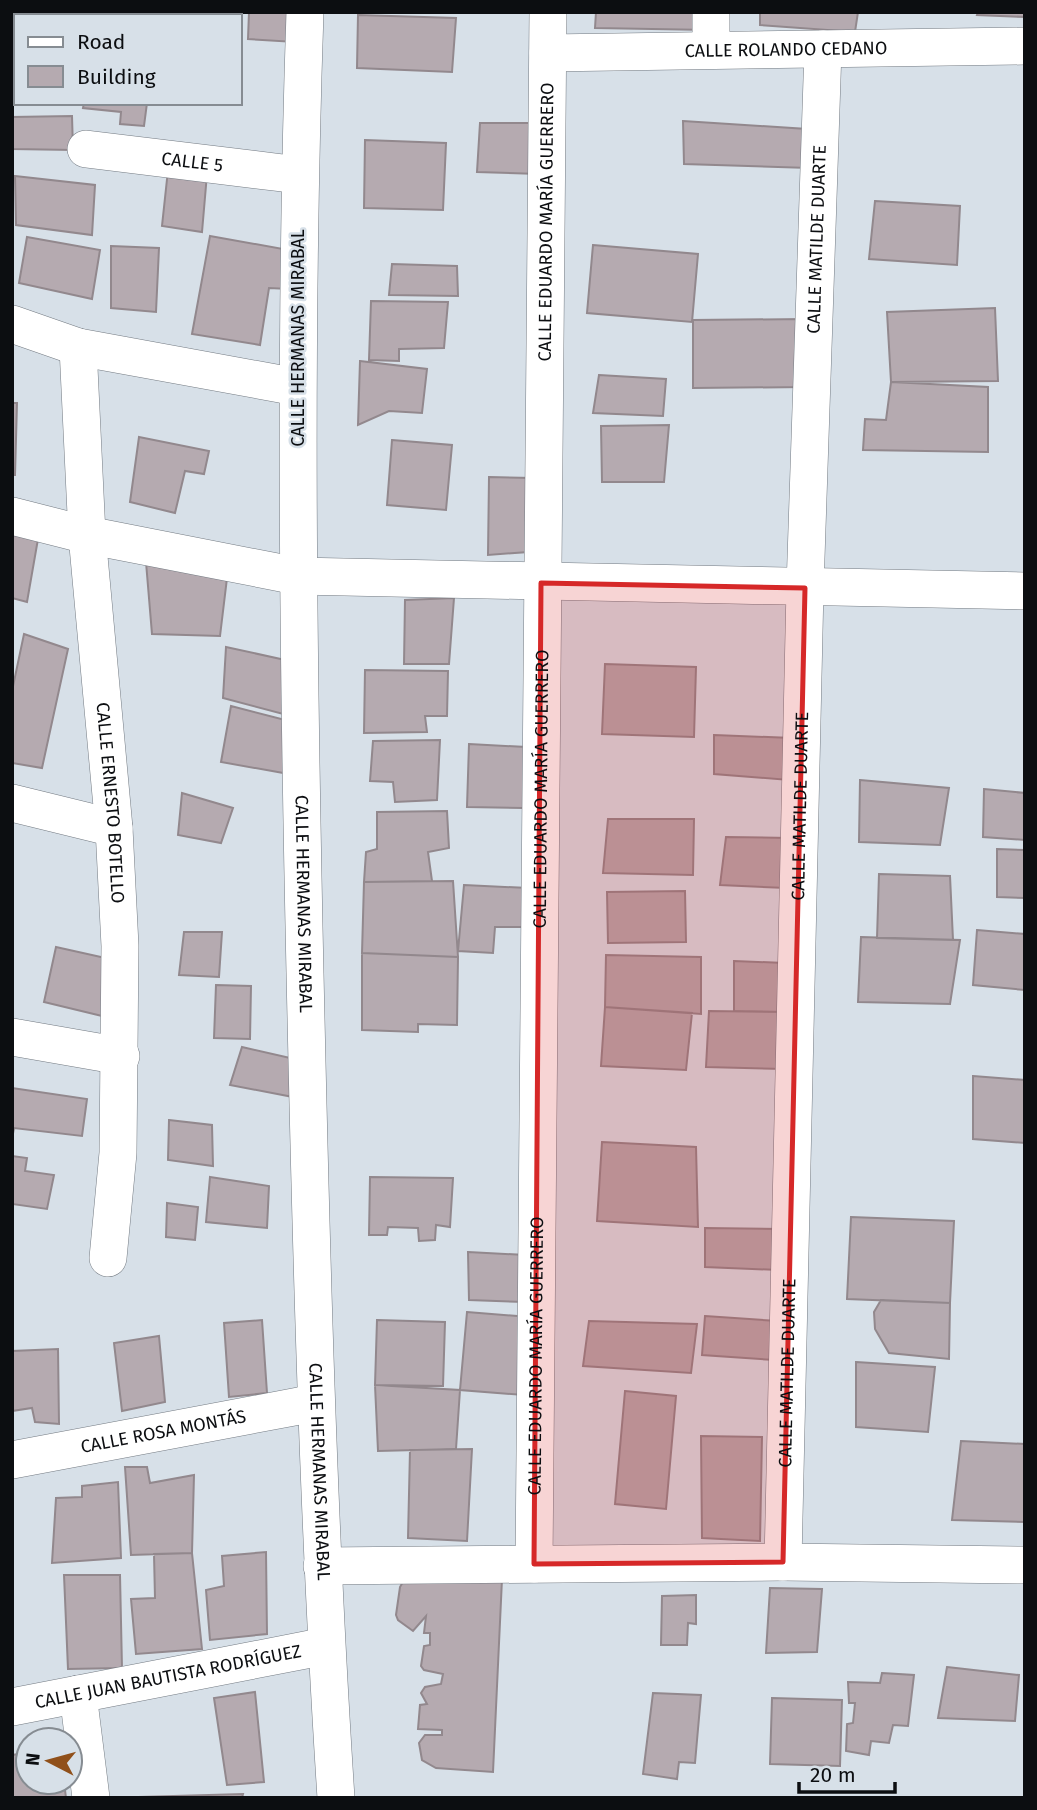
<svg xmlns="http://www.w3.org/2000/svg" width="1037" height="1810" font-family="'Fira Sans',sans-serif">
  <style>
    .building { fill: #b5aab0; stroke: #92888d; stroke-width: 2 }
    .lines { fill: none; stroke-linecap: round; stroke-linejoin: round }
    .street-casing { stroke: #737a82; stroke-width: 38 }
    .street { stroke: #fff; stroke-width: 37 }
    .marked { fill: #d62828; fill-opacity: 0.2; stroke: #d62828; stroke-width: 5; stroke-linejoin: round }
    .labels { text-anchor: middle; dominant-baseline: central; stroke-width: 5; stroke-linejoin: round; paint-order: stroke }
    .street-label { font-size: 18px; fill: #0c0e11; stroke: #d7e0e8 }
  </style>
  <rect width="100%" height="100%" fill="#d7e0e8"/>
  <path class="building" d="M249,12H296L295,42L248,39Z
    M596,12H709V30L595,28Z
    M760,12H858L855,32L760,25Z
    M978,12H1025V17L977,15Z
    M358,15L456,18L452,72L357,68Z
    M12,31H16V67H12Z
    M84,103H147L144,126L120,124L121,112L83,108Z
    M72,116L73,150L12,149V117Z
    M683,121L807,129L809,168L684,164Z
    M480,123H542L539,174L477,172Z
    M365,140L446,143L443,210L364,208Z
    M168,170L207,174L202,232L162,226Z
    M15,176L95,185L92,235L16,225Z
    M875,201L960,206L957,265L869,259Z
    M210,236L294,251L289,289L269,288L260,345L192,334Z
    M27,237L100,250L92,299L19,283Z
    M593,245L698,254L692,322L587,313Z
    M111,246L159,248L156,312L111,308Z
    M392,264L457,266L458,296L389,295Z
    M371,301L448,302L444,348L399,349V361L369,360Z
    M995,308L998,381L891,382L887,312Z
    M805,319L806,387L693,388V320Z
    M360,361L427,369L422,413L389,411L358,425Z
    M599,375L666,379L663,416L593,413Z
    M891,382L988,387V452L863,450L865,419L886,420Z
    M12,403H17L15,475H12Z
    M669,425L664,482H602L601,426Z
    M139,437L209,451L204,474L185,471L175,513L130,502Z
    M392,440L452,445L446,510L387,505Z
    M489,477L532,478L528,552L488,555Z
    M12,532L38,539L27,602L12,598Z
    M146,562L227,578L220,636L152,634Z
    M454,598L449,664H404L405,600Z
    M24,634L68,649L42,768L12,763V691Z
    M226,647L290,661L287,715L223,698Z
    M605,664L696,667L694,737L602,734Z
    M365,670L448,671L447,716H425L427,732L364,733Z
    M231,706L293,722L289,774L221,762Z
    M714,735L792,738L789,780L714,774Z
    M440,740L437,800L395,802L393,782L370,781L373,741Z
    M469,744L526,747L523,808L467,807Z
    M860,780L949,788L940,845L859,842Z
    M984,789L1025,793V840L983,837Z
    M182,793L233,808L221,843L178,835Z
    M447,811L449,848L428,852L432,881L364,882L366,852L377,849V812Z
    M608,819H694L693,875L603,873Z
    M726,837L789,838L786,888L720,885Z
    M997,849L1025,850V898L997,897Z
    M879,874L950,876L953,940L877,938Z
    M453,881L458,957L362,953L364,882Z
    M464,885L528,888L530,927H495L493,953L458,951Z
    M685,891L686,942L608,943L607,892Z
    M977,930L1025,934V990L973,985Z
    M184,932H222L219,977L179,975Z
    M861,937L960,940L950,1004L858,1002Z
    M56,947L110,959L102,1016L44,1002Z
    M362,953L458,957L457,1025L418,1024V1032L362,1030Z
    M606,955L701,957V1014L605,1007Z
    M734,961L784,963L785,1012L734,1011Z
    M216,985L251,986L250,1039L214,1038Z
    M605,1007L692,1013L686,1070L601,1066Z
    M709,1011L785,1012L783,1069L706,1067Z
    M242,1047L299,1060L293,1097L230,1085Z
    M973,1076L1025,1080V1143L973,1139Z
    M12,1088L87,1099L82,1136L14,1128L12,1139Z
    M169,1120L212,1125L213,1166L168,1160Z
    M602,1142L696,1147L698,1227L597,1221Z
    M12,1156L27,1158L25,1171L54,1175L47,1209L12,1204Z
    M210,1177L269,1186L267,1228L206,1222Z
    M370,1177L453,1178L450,1227L436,1225L435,1240L419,1241L418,1228L388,1227L387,1235H369Z
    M167,1203L198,1207L195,1240L166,1237Z
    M851,1217L954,1221L950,1303L847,1299Z
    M705,1228L781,1229L779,1270L705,1267Z
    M468,1252L525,1255V1302L469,1300Z
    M881,1300L950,1303L949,1359L889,1353L875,1329L874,1312Z
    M467,1312L529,1317L523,1395L460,1390Z
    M705,1316L777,1321L774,1360L702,1355Z
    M262,1320L267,1393L229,1397L224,1323Z
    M377,1320L445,1322L443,1386L375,1385Z
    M589,1321L697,1324L691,1373L583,1366Z
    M159,1336L165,1402L122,1411L114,1343Z
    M58,1349L59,1424L35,1422L32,1408L12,1411V1351Z
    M856,1362L935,1367L928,1432L856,1427Z
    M375,1385L460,1390L456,1449L378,1451Z
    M625,1391L676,1396L666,1509L615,1504Z
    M701,1436L762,1437L760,1541L702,1538Z
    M961,1441L1025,1444V1522L952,1520Z
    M472,1449L467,1541L408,1538L410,1450Z
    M125,1467H147L150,1483L194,1475L192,1553L131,1555Z
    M118,1482L121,1558L52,1563L56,1498L82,1497V1486Z
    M266,1552L267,1634L210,1640L206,1590L224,1586L222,1556Z
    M192,1553L202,1649L136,1654L131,1599L155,1598L154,1554Z
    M64,1575H120L122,1668L68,1669Z
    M502,1579L493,1772L436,1768L422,1760L419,1743L425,1735H442V1730L418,1729L420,1705L427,1704L421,1693L425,1687L441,1684L443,1674L424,1670L421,1666L424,1646L430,1645V1633H424L426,1616L413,1631L398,1620L396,1615L400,1587L404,1580Z
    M770,1588L822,1589L817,1652L766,1653Z
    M696,1595V1624L688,1623L687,1645H661L662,1596Z
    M947,1667L1019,1675L1015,1721L938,1718Z
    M882,1673L914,1675L908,1726L893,1725L889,1743L871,1741L869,1755L846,1751L847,1724L853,1723L855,1703H849L848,1682L880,1683Z
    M255,1692L264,1782L227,1785L214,1698Z
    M653,1693L701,1695L695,1763L679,1762L677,1779L643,1774Z
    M772,1698L842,1700L840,1766L770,1764Z
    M28,1753V1782H64L66,1798H12V1755Z
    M243,1794L242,1798L138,1797Z"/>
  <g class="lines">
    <g class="street-casing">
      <g id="street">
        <path id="s1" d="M305,12C294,333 298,652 305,973C311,1248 318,1523 336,1798"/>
        <path d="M711,50V12"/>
        <path id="s2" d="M548,53L1025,46"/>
        <path id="s3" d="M86,149L299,175"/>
        <path d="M12,324L78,347L297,387"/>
        <path id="s4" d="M78,347L87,535L114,828L120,946L118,1153L108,1258"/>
        <path d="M12,516L87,535L297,576L1025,591"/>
        <path d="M12,803L114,828"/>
        <path d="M12,1037L121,1056"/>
        <path id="s5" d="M12,1460L315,1403"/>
        <path id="s6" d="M783,1562L805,588L823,49"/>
        <path id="s7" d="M534,1564L548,12"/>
        <path d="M322,1566L783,1562L1025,1565"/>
        <path d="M78,1694L91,1798"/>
        <path id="s8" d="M12,1707L326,1646"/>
      </g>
    </g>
    <use href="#street" class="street"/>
  </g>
  <path class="marked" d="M541,583L805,588L783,1562L534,1564Z"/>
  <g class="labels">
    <g class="street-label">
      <text stroke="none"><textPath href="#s2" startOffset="238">CALLE ROLANDO CEDANO</textPath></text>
      <text stroke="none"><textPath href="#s3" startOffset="107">CALLE 5</textPath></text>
      <text stroke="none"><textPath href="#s7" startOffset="1342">CALLE EDUARDO MARÍA GUERRERO</textPath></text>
      <text stroke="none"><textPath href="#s6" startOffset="1323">CALLE MATILDE DUARTE</textPath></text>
      <text transform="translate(298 338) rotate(-90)">CALLE HERMANAS MIRABAL</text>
      <text stroke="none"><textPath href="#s7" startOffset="775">CALLE EDUARDO MARÍA GUERRERO</textPath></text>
      <text stroke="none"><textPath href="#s4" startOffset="457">CALLE ERNESTO BOTELLO</textPath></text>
      <text stroke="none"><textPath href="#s6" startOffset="756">CALLE MATILDE DUARTE</textPath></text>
      <text stroke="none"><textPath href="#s1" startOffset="892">CALLE HERMANAS MIRABAL</textPath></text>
      <text stroke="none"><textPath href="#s7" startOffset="208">CALLE EDUARDO MARÍA GUERRERO</textPath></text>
      <text stroke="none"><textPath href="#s6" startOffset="189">CALLE MATILDE DUARTE</textPath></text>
      <text stroke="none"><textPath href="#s5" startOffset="154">CALLE ROSA MONTÁS</textPath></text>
      <text stroke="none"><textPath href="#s1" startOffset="1460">CALLE HERMANAS MIRABAL</textPath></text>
      <text stroke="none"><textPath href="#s8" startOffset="159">CALLE JUAN BAUTISTA RODRÍGUEZ</textPath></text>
    </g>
  </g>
  <rect width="1037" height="1810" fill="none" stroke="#0c0e11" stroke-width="28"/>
  <rect x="14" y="14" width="228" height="91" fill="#d7e0e8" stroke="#868c92" stroke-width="2"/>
  <rect x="28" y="37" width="35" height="10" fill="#ffffff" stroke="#868c92" stroke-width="2"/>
  <text x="77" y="49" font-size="21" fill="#0c0e11">Road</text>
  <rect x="28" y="66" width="35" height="21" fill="#b5aab0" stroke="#868c92" stroke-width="2"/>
  <text x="77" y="84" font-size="21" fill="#0c0e11">Building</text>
  <g transform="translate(49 1761) rotate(276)"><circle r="33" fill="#d7e0e8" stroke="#868c92" stroke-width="2"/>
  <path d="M0-5L12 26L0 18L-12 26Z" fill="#90501a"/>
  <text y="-10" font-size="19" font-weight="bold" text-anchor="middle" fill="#0c0e11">N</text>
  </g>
  <path d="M799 1782v10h96v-10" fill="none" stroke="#0c0e11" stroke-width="3.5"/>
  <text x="810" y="1782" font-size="21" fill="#0c0e11" stroke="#d7e0e8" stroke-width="5" paint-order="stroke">20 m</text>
</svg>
